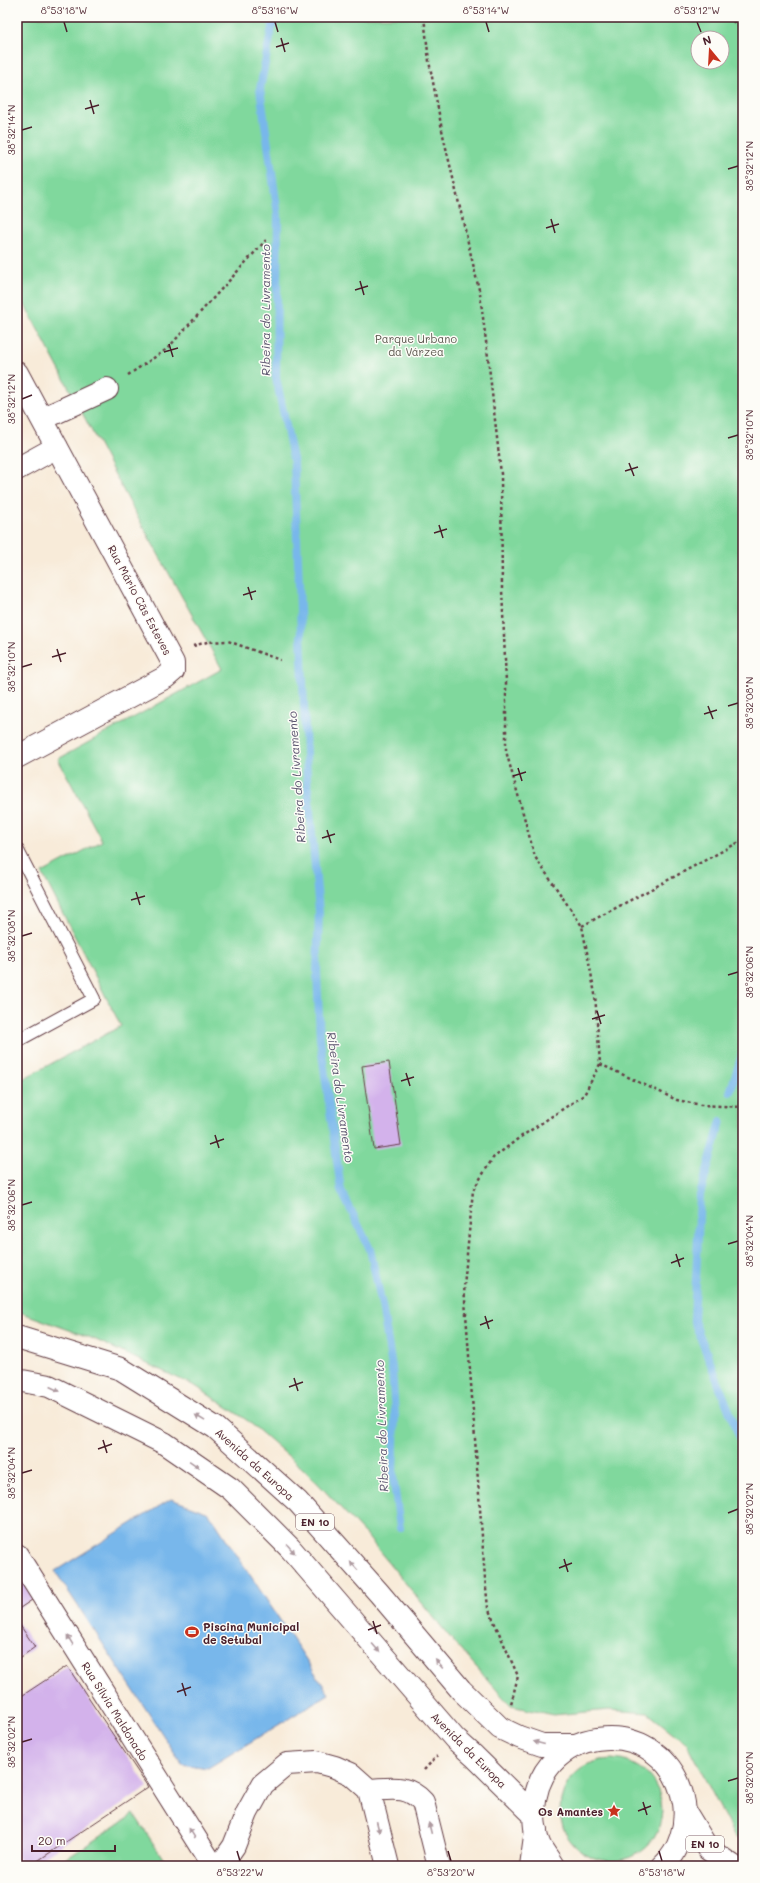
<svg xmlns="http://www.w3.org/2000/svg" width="760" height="1883" font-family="Mali,sans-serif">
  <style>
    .green { fill: #80d89d; stroke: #657c64; fill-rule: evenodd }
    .water { fill: #78b7eb; stroke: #616b8b }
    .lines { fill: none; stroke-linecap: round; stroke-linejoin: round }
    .stream { stroke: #78b7eb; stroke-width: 8 }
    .building { fill: #d3b2eb }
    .service-casing { stroke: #643e45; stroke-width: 14 }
    .minor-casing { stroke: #643e45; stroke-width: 24 }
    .secondary-casing { stroke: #643e45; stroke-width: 24 }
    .primary-casing { stroke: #643e45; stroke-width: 24 }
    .path { stroke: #643e45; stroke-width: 2.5; stroke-dasharray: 3 3; stroke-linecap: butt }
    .service { stroke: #fff; stroke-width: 12 }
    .minor { stroke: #fff; stroke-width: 22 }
    .secondary { stroke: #fff; stroke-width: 22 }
    .primary { stroke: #fff; stroke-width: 22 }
    .oneway { fill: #ae9aa0 }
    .ticks { fill: none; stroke: #4a1f2b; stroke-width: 1.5 }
    .labels { text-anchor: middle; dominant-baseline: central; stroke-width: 3; stroke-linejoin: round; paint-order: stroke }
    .shield { fill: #fdfcf7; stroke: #806168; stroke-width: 1 }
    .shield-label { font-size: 10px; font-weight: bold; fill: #4a1f2b }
    .park-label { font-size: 11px; fill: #5a564d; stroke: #fdfcf7 }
    .street-label { font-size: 11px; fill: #4a1f2b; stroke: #fdfcf7 }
    .poi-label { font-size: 11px; font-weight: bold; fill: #4a1f2b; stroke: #fdfcf7; text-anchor: start }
    .water-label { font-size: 12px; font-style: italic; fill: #5a546e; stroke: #fdfcf7 }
    .neatline { fill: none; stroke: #4a1f2b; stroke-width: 1.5 }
    .ticks-label { font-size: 10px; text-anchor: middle; fill: #4a1f2b }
  </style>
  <rect width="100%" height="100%" fill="#fdfcf7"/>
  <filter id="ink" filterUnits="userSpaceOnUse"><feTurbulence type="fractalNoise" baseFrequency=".025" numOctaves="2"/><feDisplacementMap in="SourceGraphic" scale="8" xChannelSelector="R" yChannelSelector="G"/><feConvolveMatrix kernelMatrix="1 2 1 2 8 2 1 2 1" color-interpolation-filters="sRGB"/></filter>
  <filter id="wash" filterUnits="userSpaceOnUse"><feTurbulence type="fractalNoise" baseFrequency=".012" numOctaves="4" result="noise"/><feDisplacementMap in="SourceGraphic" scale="16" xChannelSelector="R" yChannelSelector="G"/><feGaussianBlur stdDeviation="0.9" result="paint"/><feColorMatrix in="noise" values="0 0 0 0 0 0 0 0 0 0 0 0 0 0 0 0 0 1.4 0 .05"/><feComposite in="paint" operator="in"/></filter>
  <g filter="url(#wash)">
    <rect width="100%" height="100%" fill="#f8ebd9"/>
    <path class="green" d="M17,17H743V1841L735,1837L687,1744L648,1713L609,1710L553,1715L511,1706L454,1642L366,1535L309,1474L248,1421L197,1387L94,1339L17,1311V1082L121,1026L42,873L102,841L58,759L222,669L131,505L17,290ZM698,38H722V62H698Z
      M560 1810a51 51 0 1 1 102 0a51 51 0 1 1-102 0Z
      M134,1814L168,1866H55Z"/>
    <path class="water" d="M171,1499L209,1513L329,1694L208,1768L182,1764L55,1571Z"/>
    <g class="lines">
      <path class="stream" d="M274,17L260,89L278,215L276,377L294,464L307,778L319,912L317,972L320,1039L341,1190L370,1249L382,1305L392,1367L395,1415L393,1476L400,1528
        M730,1092L743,1052
        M721,1121L700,1195L694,1321L743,1446"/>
    </g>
    <g id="blocks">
      <path class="building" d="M389,1062L401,1145L374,1149L362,1066Z
        M17,1571L35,1598L17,1610Z
        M17,1621L35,1647L17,1660Z
        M67,1666L148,1787L30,1866H23L17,1857V1699Z"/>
    </g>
  </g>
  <g filter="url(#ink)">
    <use href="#blocks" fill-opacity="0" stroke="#643e45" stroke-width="1"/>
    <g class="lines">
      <g class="service-casing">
        <path id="service" d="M17,849L94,999L17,1041"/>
      </g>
      <g class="minor-casing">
        <path id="minor" d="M17,373L173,663V671L166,677L17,757
          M42,419L107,389
          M17,469L57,447
          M17,1555L213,1866
          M369,1790C391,1789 407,1784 423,1802L439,1866
          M220,1866L234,1846L247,1813L263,1784L287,1764L317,1762L335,1767L351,1774L369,1790L388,1866"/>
      </g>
      <g class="secondary-casing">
        <path id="secondary" d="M531,1866L536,1830"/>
      </g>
      <g class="primary-casing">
        <path id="primary" d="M17,1337L121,1369L216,1428L298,1502L379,1593L461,1690L500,1728L519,1737L542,1745H577
          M17,1380L49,1386L164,1443L231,1489L290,1548L455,1739L474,1756L534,1815
          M686,1813L708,1849L733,1866
          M553,1866C549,1859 544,1853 540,1846C535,1836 534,1821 534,1810C538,1720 668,1711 684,1803C687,1825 680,1851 663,1866"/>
      </g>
      <path class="path" d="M424,17L429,61L443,135L480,294L488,357L501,474L502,589L506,682V751L535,857L582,926L595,994L600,1064L584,1095L519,1138L493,1158L473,1190L464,1286L485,1578L488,1608L518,1676L511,1704
        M728,17L743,30
        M128,375L167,349L266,240
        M193,646L207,642L228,641L280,660
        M582,926L743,840
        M600,1064L677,1100L701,1105L743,1107
        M424,1770L437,1756"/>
      <use href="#service" class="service"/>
      <use href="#minor" class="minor"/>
      <use href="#secondary" class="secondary"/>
      <use href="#primary" class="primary"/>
    </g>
    <defs><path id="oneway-solid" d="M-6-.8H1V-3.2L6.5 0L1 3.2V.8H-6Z"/></defs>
    <g class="oneway">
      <use href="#oneway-solid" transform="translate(55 1389) rotate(25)"/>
      <use href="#oneway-solid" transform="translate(200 1418) rotate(-148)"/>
      <use href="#oneway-solid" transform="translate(194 1464) rotate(35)"/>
      <use href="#oneway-solid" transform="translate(291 1549) rotate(48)"/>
      <use href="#oneway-solid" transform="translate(354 1566) rotate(-132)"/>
      <use href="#oneway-solid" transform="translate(70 1640) rotate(-122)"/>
      <use href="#oneway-solid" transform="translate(376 1648) rotate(49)"/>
      <use href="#oneway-solid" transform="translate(439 1664) rotate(-130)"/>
      <use href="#oneway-solid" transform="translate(539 1743) rotate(-165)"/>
      <use href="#oneway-solid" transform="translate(378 1827) rotate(76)"/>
      <use href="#oneway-solid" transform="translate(430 1828) rotate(-104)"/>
      <use href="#oneway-solid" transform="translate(192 1833) rotate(-122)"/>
    </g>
  </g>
  <path class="ticks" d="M64,22L67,32M275,22L278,32M486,22L489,32M697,22L701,32M281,38L285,52M276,47L289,43M90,100L94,114M85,109L99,105M22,130L32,127M728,169L738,166M551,219L555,233M546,228L559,224M360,281L364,295M355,290L368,286M169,344L173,357M164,352L178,348M22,399L32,395M728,438L738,435M629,463L634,476M625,471L638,467M439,525L443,538M434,533L447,529M248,587L252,600M243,595L256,591M57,649L61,662M52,657L66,653M22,667L32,664M708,706L713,719M728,706L738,703M704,714L717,710M518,768L522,781M513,776L526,772M327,830L331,843M322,838L335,834M136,892L140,905M131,900L145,896M22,936L32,933M728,975L738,972M597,1011L601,1024M592,1019L605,1015M406,1073L410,1086M401,1081L414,1077M215,1135L219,1148M210,1144L224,1139M22,1205L32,1202M728,1244L738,1241M676,1254L680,1267M671,1263L684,1258M485,1316L489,1329M480,1325L493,1320M294,1378L298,1391M289,1387L303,1382M103,1440L107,1453M98,1449L112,1444M22,1473L32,1470M728,1513L738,1509M564,1559L568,1572M559,1568L572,1563M373,1621L377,1634M368,1630L381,1625M182,1683L186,1696M177,1692L191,1687M22,1742L32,1739M728,1781L738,1778M643,1802L647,1815M638,1811L651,1806M237,1851L240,1861M448,1851L451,1861M659,1851L662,1861"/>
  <defs>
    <g id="stadium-bare" transform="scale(1.08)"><path d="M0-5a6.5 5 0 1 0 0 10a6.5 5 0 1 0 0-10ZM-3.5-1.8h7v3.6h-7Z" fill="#c8321e" stroke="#fdfcf7" stroke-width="2.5" paint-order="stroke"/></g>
    <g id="sight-bare" transform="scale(1.08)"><path d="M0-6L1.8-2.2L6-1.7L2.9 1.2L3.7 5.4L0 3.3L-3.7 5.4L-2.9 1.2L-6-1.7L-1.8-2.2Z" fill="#c8321e" stroke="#fdfcf7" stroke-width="2.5" paint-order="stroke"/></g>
  </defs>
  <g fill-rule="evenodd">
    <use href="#stadium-bare" x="192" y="1632"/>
    <use href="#sight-bare" x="614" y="1811"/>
  </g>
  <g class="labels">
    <g class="shield">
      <rect x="296" y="1514" width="38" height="16" rx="3"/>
      <rect x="686" y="1836" width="38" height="16" rx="3"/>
    </g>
    <g class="shield-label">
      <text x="315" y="1522">EN 10</text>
      <text x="705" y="1844">EN 10</text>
    </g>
    <g class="park-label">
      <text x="416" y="338">Parque Urbano<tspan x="416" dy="13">da Várzea</tspan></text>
    </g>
    <g class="street-label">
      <text transform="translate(140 600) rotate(62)">Rua Mário Cãs Esteves</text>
      <text transform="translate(255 1464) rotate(42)">Avenida da Europa</text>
      <text transform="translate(115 1711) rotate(58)">Rua Sílvia Maldonado</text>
      <text transform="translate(469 1750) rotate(45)">Avenida da Europa</text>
    </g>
    <g class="poi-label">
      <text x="203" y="1626">Piscina Municipal<tspan x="203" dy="13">de Setubal</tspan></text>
      <text x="603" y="1811" text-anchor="end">Os Amantes</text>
    </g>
    <g class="water-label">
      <text transform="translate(265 310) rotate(-90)">Ribeira do Livramento</text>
      <text transform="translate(296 777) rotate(-94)">Ribeira do Livramento</text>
      <text transform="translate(341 1097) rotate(82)">Ribeira do Livramento</text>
      <text transform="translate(381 1426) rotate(-92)">Ribeira do Livramento</text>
    </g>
  </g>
  <rect width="760" height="1883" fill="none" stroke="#fdfcf7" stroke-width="44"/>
  <g transform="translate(710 50) rotate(342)"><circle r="19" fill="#fdfcf7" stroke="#b5a4a5"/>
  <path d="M0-3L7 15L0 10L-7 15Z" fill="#c8321e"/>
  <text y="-6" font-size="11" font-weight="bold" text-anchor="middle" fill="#4a1f2b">N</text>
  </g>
  <path d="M32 1845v6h83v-6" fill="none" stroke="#4a1f2b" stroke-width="2"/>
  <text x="38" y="1845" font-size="12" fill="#4a1f2b" stroke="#fdfcf7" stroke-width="3" paint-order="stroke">20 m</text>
  <rect x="22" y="22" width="716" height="1839" class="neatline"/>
  <g class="ticks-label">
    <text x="64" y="14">8°53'18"W</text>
    <text x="275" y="14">8°53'16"W</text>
    <text x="486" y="14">8°53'14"W</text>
    <text x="697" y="14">8°53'12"W</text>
    <text transform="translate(11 130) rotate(-90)" y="4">38°32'14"N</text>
    <text transform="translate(749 166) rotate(-90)" y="4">38°32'12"N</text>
    <text transform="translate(11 399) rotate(-90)" y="4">38°32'12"N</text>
    <text transform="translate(749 435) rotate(-90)" y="4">38°32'10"N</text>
    <text transform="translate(11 667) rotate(-90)" y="4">38°32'10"N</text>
    <text transform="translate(749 703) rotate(-90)" y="4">38°32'08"N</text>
    <text transform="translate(11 936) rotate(-90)" y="4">38°32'08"N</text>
    <text transform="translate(749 972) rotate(-90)" y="4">38°32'06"N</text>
    <text transform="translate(11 1205) rotate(-90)" y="4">38°32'06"N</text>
    <text transform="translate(749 1241) rotate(-90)" y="4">38°32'04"N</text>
    <text transform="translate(11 1473) rotate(-90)" y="4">38°32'04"N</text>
    <text transform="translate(749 1509) rotate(-90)" y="4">38°32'02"N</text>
    <text transform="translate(11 1742) rotate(-90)" y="4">38°32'02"N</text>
    <text transform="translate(749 1778) rotate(-90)" y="4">38°32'00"N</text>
    <text x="240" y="1876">8°53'22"W</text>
    <text x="451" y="1876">8°53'20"W</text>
    <text x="662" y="1876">8°53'18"W</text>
  </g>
</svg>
